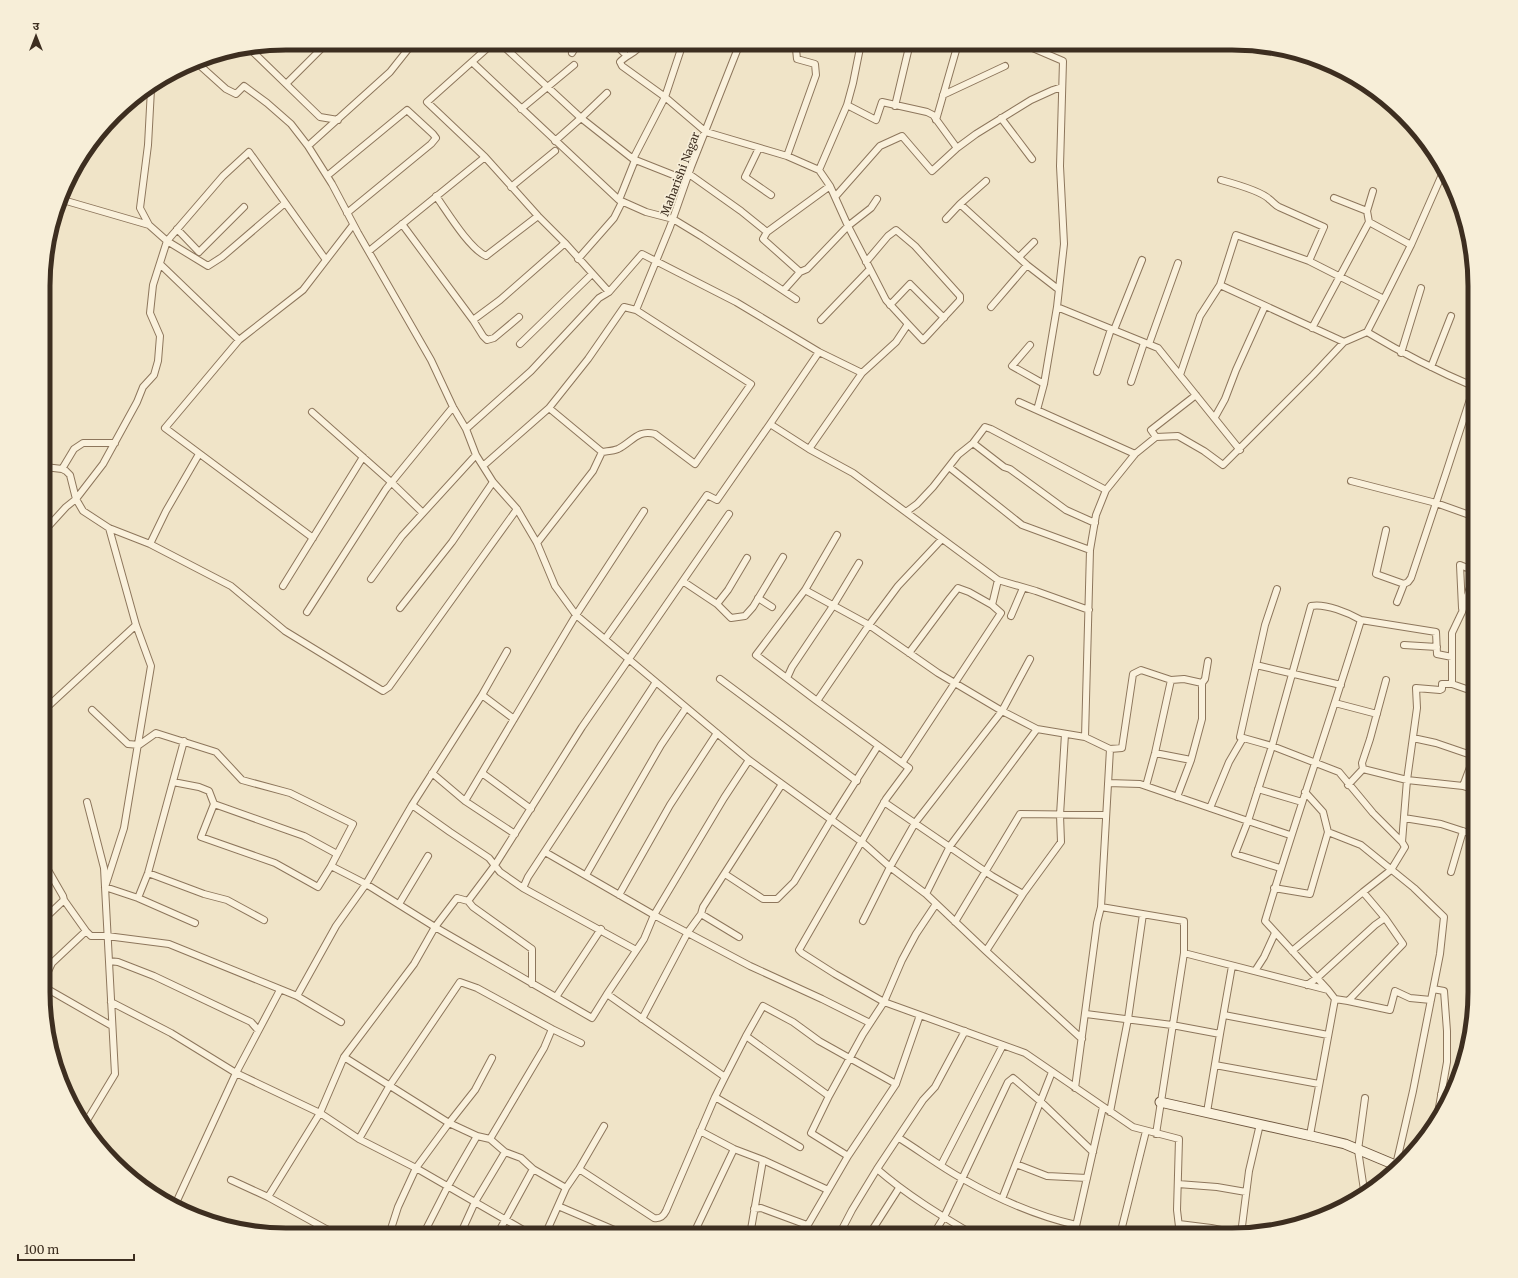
<svg xmlns="http://www.w3.org/2000/svg" width="1518" height="1278" font-family="Merriweather,'Noto Sans Devanagari',serif">
  <style>
    .lines { fill: none; stroke-linecap: round; stroke-linejoin: round }
    .street-casing { stroke: #8d765c; stroke-width: 8 }
    .secondary-casing { stroke: #6f573f; stroke-width: 11 }
    .street { stroke: #faf1dc; stroke-width: 6 }
    .secondary { stroke: #faf1dc; stroke-width: 9 }
    .labels { text-anchor: middle; dominant-baseline: central; stroke-width: 3.5; stroke-linejoin: round; paint-order: stroke }
    .street-label { font-size: 11px; fill: #3d2e20; stroke: #f7eed8 }
    .rim { fill: none; stroke: #3d2e20; stroke-width: 5 }
  </style>
  <rect width="100%" height="100%" fill="#f0e4c8"/>
  <g class="lines">
    <g class="street-casing">
      <path id="street" d="M493,43L427,102L485,157L538,216L565,243L609,292
        M500,43L581,118L633,159L686,180
        M614,43L624,53
        M642,43C636,54 627,54 620,62L622,66L665,97L706,132L787,156L819,170L830,186L848,226L886,300L908,324L896,342L862,373L809,449
        M940,43L957,47L958,44
        M1021,43L1063,61L1060,166L1064,244L1057,307L1158,348L1240,450
        M1206,46L1207,43
        M250,49L320,117L338,120
        M572,53L578,43
        M196,62L226,89L236,94L244,86L267,103L291,124L308,146L332,184L358,233L431,360L453,407L466,429L476,455L493,482L517,509L537,543L555,586L576,615L749,760L862,842L890,867L926,894L986,951L1082,1039
        M472,62L619,200L646,212L673,219L701,236L796,299
        M286,84L327,43
        M943,95L1005,66
        M847,105L876,120L882,102L927,112L933,115L957,148
        M895,106L910,43
        M521,109L574,65
        M1001,118L1032,159
        M936,120L957,47
        M555,141L581,118L607,93
        M308,146L390,72L413,43
        M759,148L745,177L771,195
        M787,156L816,75L815,64L797,59L796,49L797,43
        M633,159L665,97L683,43
        M819,170L847,105L853,83L861,43
        M689,174L741,211L767,232L830,186
        M327,176L407,110L433,134L436,138L431,144L347,213
        M1221,180C1232,183 1261,191 1269,199C1273,202 1275,205 1279,207L1324,227L1309,261
        M511,187L555,151
        M436,196C448,213 469,248 486,256L538,216
        M835,197L880,146L902,136L932,171L957,148L976,134L1031,100L1053,90L1062,87
        M1334,198L1367,211
        M63,200L149,225
        M619,200L635,160
        M285,203L222,257L208,266L167,241L223,176L249,152L326,260
        M960,204L986,181
        M946,219L960,204L1027,265L1058,289
        M1369,222L1367,211L1373,191
        M402,224L473,320L500,300L565,243
        M177,229L199,252L244,207
        M767,232L763,239L800,272
        M369,251L485,157
        M1019,257L1034,242
        M578,259L614,218L622,202
        M866,262L888,236L896,230L915,246L960,296V300L923,340L908,324
        M160,264L239,340
        M1220,285L1236,235L1309,261L1384,299L1367,332
        M784,290L800,272L807,269L848,226L871,208L877,199
        M1384,299L1411,245
        M890,305L910,284L944,318
        M991,307L1027,265
        M636,310L670,227L691,167L740,43
        M473,320L483,336L487,340L494,338L519,317
        M821,320L869,270
        M1312,328L1369,222L1411,245L1444,170
        M1114,330L1142,260
        M520,344L592,274
        M1149,344L1178,263
        M1030,345L1012,366L1044,384
        M819,352L770,424L809,449L853,473L998,580L1036,591L1089,610
        M1401,353L1421,288
        M1431,367L1451,316
        M1097,372L1111,329
        M1180,375L1200,316L1220,285L1344,342L1367,332C1402,353 1437,371 1475,387
        M1131,382L1144,343
        M1019,402L1135,454
        M1037,410L1044,384L1057,307
        M312,412L391,482L423,513
        M1215,417L1225,399L1236,370L1265,306
        M466,429L531,371L599,298L609,292L642,254L736,302L819,352L862,373
        M1156,437L1151,430L1196,395
        M973,443L1004,467L1010,469L1066,510L1095,523
        M483,466L549,408L588,359L624,307L636,310L751,384L695,464L655,434C638,429 632,442 618,449C613,451 608,451 602,452
        M45,467L62,469L66,471L70,475L76,499L83,511L109,528L150,544L231,586L285,631L383,691L389,687L517,509
        M949,467L1022,525L1090,550
        M62,469L74,449L83,443H115
        M1351,481L1436,503L1475,517
        M906,512L917,504L933,487L958,455L973,443L985,427L991,429L1106,490
        M109,528L136,625L151,666L124,828L105,887L138,898L195,923
        M45,530L66,507L76,499L103,464L137,402L143,387L154,375L158,361L160,336L150,313L153,285L167,241L149,225L140,208L148,145L151,89
        M1386,530L1376,574L1404,584
        M313,538L165,428L239,340L303,290L353,225
        M537,543L593,471L602,452L549,408
        M150,544L166,511L199,454
        M371,579L402,536L476,455
        M684,582L717,604L731,618L745,616L753,607L783,557
        M283,586L363,457
        M1277,589L1265,625L1240,737L1272,746L1248,821L1290,835
        M805,590L869,625L898,586L942,539
        M758,598L772,607
        M1397,602L1404,584L1408,582L1411,578L1446,473L1475,384
        M717,604L728,590L747,558
        M400,608L452,542L493,482
        M1462,608L1460,565L1475,571
        M307,612L386,489L453,407
        M1011,616L1023,588
        M1361,620C1349,613 1325,603 1311,606L1272,746L1339,772L1373,813L1402,842
        M605,639L707,495L717,500L770,424
        M1404,645L1437,647
        M507,651L482,695L514,719
        M909,653L950,598L958,588L969,592L992,605
        M1256,665L1341,685
        M787,678L792,667L833,606L859,563
        M720,679L857,781
        M1452,684L1475,692
        M817,701L756,655L805,590L837,535
        M1335,703L1377,714
        M44,710L136,625
        M92,710L128,744L139,745L156,733L216,752L242,780L290,793L353,824L331,866L366,884L435,927L414,964L344,1057L320,1113L268,1197L326,1229L324,1235
        M1037,729L1002,711L938,673L869,625L817,701L909,768L886,799L799,950L802,953L835,974L884,1002L1025,1053L1133,1127L1179,1139L1177,1210L1180,1235
        M1413,738L1436,743L1474,756
        M1110,749L1122,748L1133,674L1141,670L1171,680L1184,679L1202,683
        M1155,753L1191,760
        M902,763L1001,613L992,605L998,580
        M1363,769L1407,780L1463,786L1475,790
        M432,773L465,801L515,834
        M482,773L531,809
        M173,782L199,787L209,791L214,804L201,837L275,863L318,887L331,866
        M1108,783L1140,784L1248,821L1235,854L1280,868
        M1348,785L1363,769L1362,763L1370,739L1386,680
        M1146,786L1155,753L1171,680
        M1463,786L1475,754
        M1258,789L1302,802
        M1305,792L1323,812L1328,832L1361,845L1414,888L1444,917L1440,954L1413,1091L1396,1165
        M1177,797L1191,760L1202,719V683L1205,679L1208,661
        M465,801L576,615L644,511
        M884,802L992,876L1023,894L986,951
        M214,804L304,836L337,854
        M412,805L450,832L489,858L500,872L523,888L636,950
        M1210,808L1229,762L1243,738
        M1404,818L1441,824L1475,835
        M545,852L654,915L750,966L822,999L870,1023
        M1451,872L1463,831
        M148,873L204,894L227,900L264,920
        M725,874L763,899H777L794,882L831,820L878,746
        M586,875L661,745L686,708
        M523,888L528,877L656,682
        M1274,888L1310,894L1328,832
        M926,894L950,846L1037,729L1085,737
        M1023,894L1061,842L1060,815L1065,734
        M619,895L670,805L717,733
        M138,898L148,873L184,741
        M468,901L495,865L582,727L729,514
        M399,904L428,856
        M1101,907L1184,921V953L1156,1134
        M701,914L739,937
        M44,919L64,900
        M863,921L890,867L915,823L1002,711L1030,659
        M955,922L1020,814L1106,815
        M86,931L91,936H107L169,944L297,996L341,1022
        M1292,951L1363,892
        M1184,953L1328,990L1335,999L1310,1135
        M109,961L118,962L154,976L251,1022L258,1030
        M1255,971L1264,957L1275,933
        M44,980L52,963L86,931L64,900L63,896L44,863
        M532,984V949L473,907L468,901L457,898L435,927L592,1018L607,994L725,1077L746,1036L829,1096
        M1307,985L1317,978L1375,925L1385,918
        M44,987L112,1026
        M1433,989L1444,991L1447,1031V1062L1438,1113
        M1328,990L1265,921C1295,820 1330,721 1361,620L1436,632L1437,654L1452,657
        M607,994L644,939L654,915L724,798L749,760
        M297,996L336,926L366,884L412,805L482,695
        M556,997L601,929
        M1335,999L1348,1001L1403,944L1385,918L1363,892L1391,870L1405,847L1402,842L1407,780L1417,708L1416,688L1440,690L1442,689V684H1452V633L1462,612L1475,572
        M1348,1001L1390,1010L1395,991L1410,998L1431,1000
        M111,1002L171,1033L236,1073L320,1113L359,1139L416,1168L398,1207L389,1235
        M1086,1014L1172,1025L1220,1034L1232,966
        M1224,1015L1328,1035
        M642,1019L688,932L701,914L703,907L782,784
        M746,1036L763,1006L793,1022L819,1041L896,1084
        M344,1057L449,1123L416,1168L532,1235
        M492,1058L475,1090L449,1123L477,1136L490,1139L505,1152L521,1158L533,1169L566,1188
        M1215,1065L1319,1084
        M725,1077L715,1097L800,1147
        M1075,1088L1097,923L1101,907L1110,749L1085,737L1090,550L1096,515L1106,490L1135,454L1156,437L1178,436L1204,451L1223,465L1313,375L1344,342
        M1441,1094L1450,1096
        M1110,1112L1128,1019L1143,914
        M1207,1112L1220,1034
        M86,1122L115,1074L104,868L87,802
        M700,1131L734,1149L763,1160L828,1190
        M899,1138C920,1151 941,1167 963,1179C998,1199 1037,1216 1076,1225
        M359,1139L390,1085L460,982L477,988L552,1029L581,1043
        M490,1139L544,1048L552,1029
        M848,1156L811,1133L829,1096L863,1034L884,1002L902,960L916,934L936,904
        M1016,1164L1047,1176L1087,1178
        M941,1165L1003,1045
        M579,1169L654,1218C660,1219 663,1217 666,1211L715,1097
        M877,1169C907,1195 940,1215 974,1235
        M231,1180L268,1197
        M1178,1184L1217,1187L1246,1192
        M1364,1190L1358,1150L1365,1098
        M1002,1199L1052,1072
        M175,1205L236,1073L280,990
        M558,1206L626,1235
        M754,1209L761,1208L807,1225
        M1179,1224L1211,1228L1241,1234
        M326,1229L340,1235
        M1241,1234L1249,1171L1260,1124
        M423,1235L448,1186L477,1136
        M460,1235L475,1202L505,1152
        M497,1235L533,1169
        M545,1235L566,1188L579,1169L604,1126
        M693,1235L734,1149
        M750,1235L763,1160
        M802,1235L848,1156L896,1084L920,1015
        M839,1235L852,1210L877,1169L923,1100L935,1087L965,1031
        M869,1235L899,1188
        M933,1235L944,1217L1008,1082L1013,1078L1040,1101L1093,1152
        M1074,1235L1103,1107
        M1120,1235L1146,1131"/>
    </g>
    <g class="secondary-casing">
      <path id="secondary" d="M1160,1102L1316,1137L1345,1144L1400,1167"/>
    </g>
    <use href="#street" class="street"/>
    <use href="#secondary" class="secondary"/>
  </g>
  <g class="labels">
    <g class="street-label">
      <text transform="translate(680 174) rotate(-69)">Maharishi Nagar</text>
    </g>
  </g>
  <path d="M0 0H1518V1278H0ZM286 50H1232A236 236 0 0 1 1468 286V992A236 236 0 0 1 1232 1228H286A236 236 0 0 1 50 992V286A236 236 0 0 1 286 50Z" fill="#f7eed8" fill-rule="evenodd"/>
  <path class="rim" d="M286 50H1232A236 236 0 0 1 1468 286V992A236 236 0 0 1 1232 1228H286A236 236 0 0 1 50 992V286A236 236 0 0 1 286 50Z"/>
  <g transform="translate(36 36)" stroke="#f7eed8" stroke-width="3" paint-order="stroke">
  <path d="M0-3L7 15L0 10L-7 15Z" fill="#3d2e20"/>
  <text y="-6" font-size="11" font-weight="bold" text-anchor="middle" fill="#3d2e20">उ</text>
  </g>
  <path d="M18 1254v6h116v-6" fill="none" stroke="#3d2e20" stroke-width="2"/>
  <text x="24" y="1254" font-size="12" fill="#3d2e20" stroke="#f7eed8" stroke-width="3" paint-order="stroke">100 m</text>
</svg>
